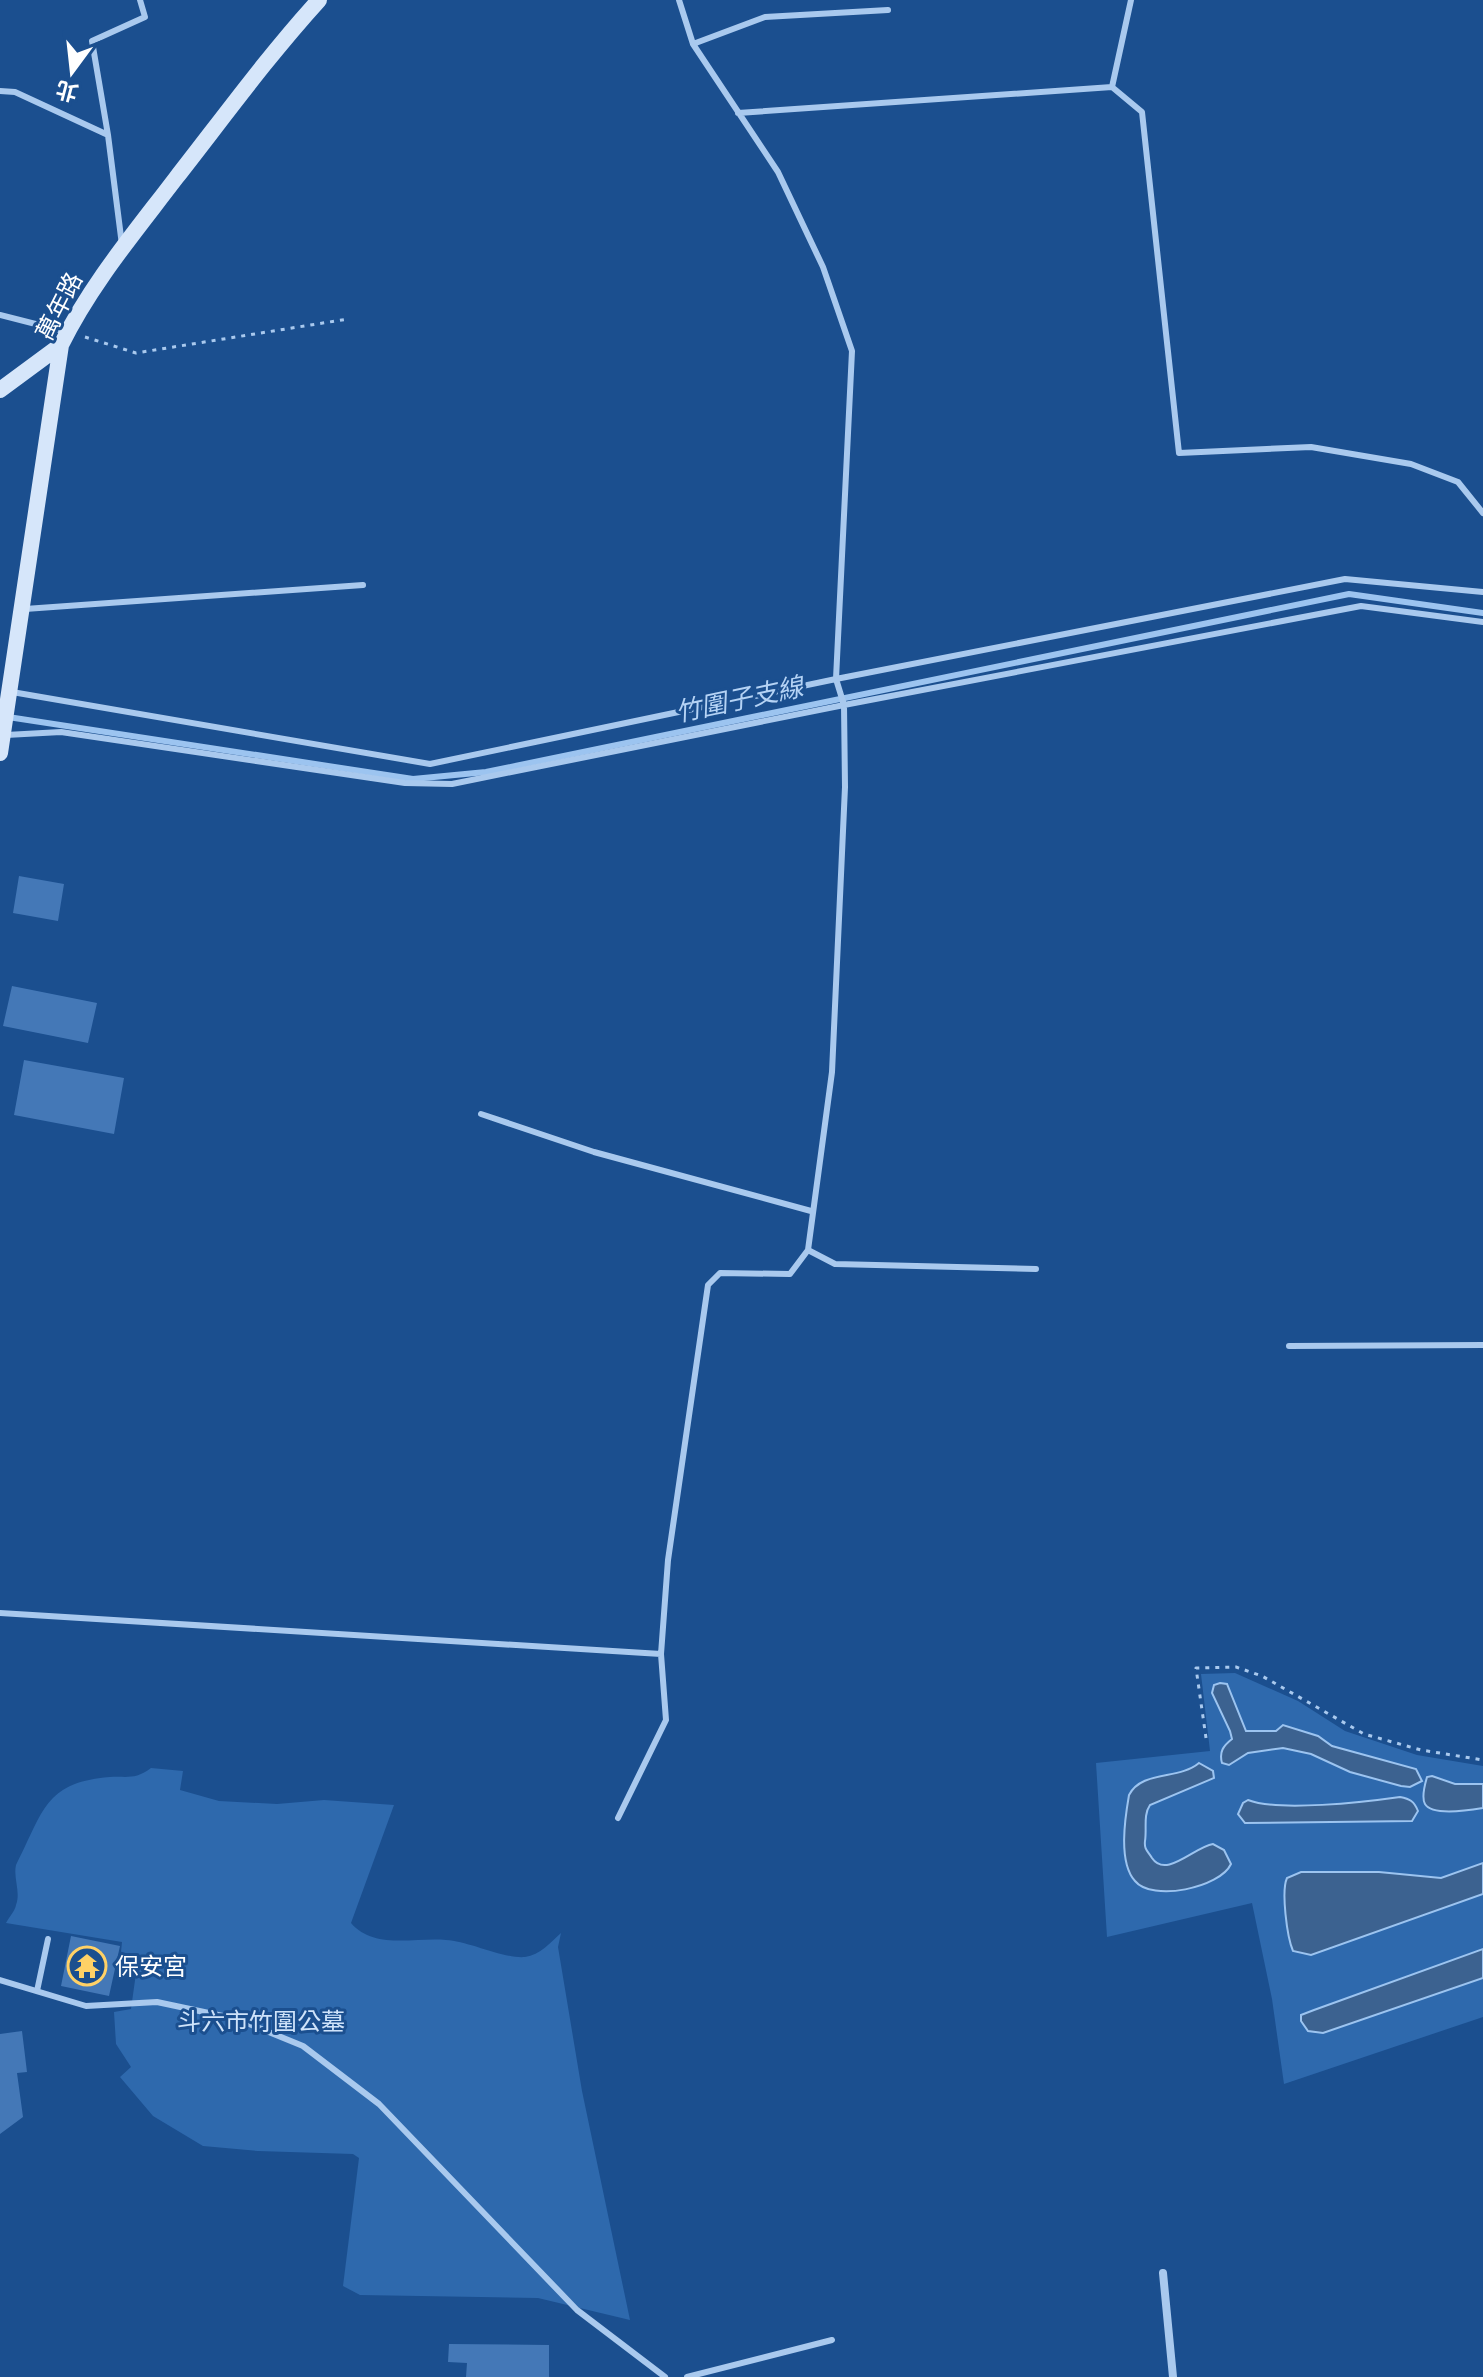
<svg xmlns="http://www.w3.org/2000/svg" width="1483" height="2377" font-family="'PT Sans','Noto Sans TC',sans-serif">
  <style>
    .green { fill: #2e69ad }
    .water { fill: #3c6290; stroke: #9cc4f0; stroke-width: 2 }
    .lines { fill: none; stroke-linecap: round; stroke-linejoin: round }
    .stream { stroke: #9cc4f0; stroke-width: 6 }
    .building { fill: #4478b7 }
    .path { stroke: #a9c9ee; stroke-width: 3; stroke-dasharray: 4 6; stroke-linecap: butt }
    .lane { stroke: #a9c9ee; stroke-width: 6 }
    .street { stroke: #a9c9ee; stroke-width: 8 }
    .secondary { stroke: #d6e6fa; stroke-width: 16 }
    .labels { text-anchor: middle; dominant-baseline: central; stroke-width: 6; stroke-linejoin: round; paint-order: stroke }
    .street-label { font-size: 24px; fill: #fff; stroke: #1b4f8f }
    .poi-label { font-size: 24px; fill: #fff; stroke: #1b4f8f; text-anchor: start }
    .park-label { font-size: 24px; fill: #cfe3fa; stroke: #1b4f8f }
    .water-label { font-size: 26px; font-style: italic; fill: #b5d3f5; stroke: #1b4f8f }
  </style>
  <rect width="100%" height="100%" fill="#1b4f8f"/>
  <path class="green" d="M1235,1673L1298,1701L1345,1731L1417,1755L1483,1766V2017L1284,2084L1272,1999L1252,1903L1107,1937L1096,1763L1210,1751L1201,1674Z
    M151,1768L183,1771L180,1790L219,1801L277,1804L324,1800L394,1805L351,1923C374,1950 415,1937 446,1940C468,1941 504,1959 525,1957C540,1955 551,1942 561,1933L558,1947L582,2091L630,2320L538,2298L360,2295L343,2286L359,2158L353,2154L258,2151L203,2146L153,2116L120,2077L131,2067L116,2044L114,2012L131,2009L137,1966L120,1962L122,1942L6,1923C9,1917 15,1911 16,1905C21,1892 13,1878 16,1865C43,1813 44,1782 110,1777C128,1776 135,1780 151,1768Z"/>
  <path class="water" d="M1220,1683L1227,1684L1246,1731H1276L1283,1725L1318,1736L1332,1746L1416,1769L1422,1781L1410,1787L1401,1786L1350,1772L1311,1754L1283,1748L1248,1753L1229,1765L1222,1763C1219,1752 1223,1746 1232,1739L1230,1731L1212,1693L1214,1685Z
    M1199,1763L1213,1771L1214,1778L1150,1805C1143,1815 1147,1829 1145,1841C1144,1850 1148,1851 1152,1858C1166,1879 1194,1847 1213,1844L1224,1850L1231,1864C1220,1888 1152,1902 1135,1881C1118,1862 1125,1818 1129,1795C1142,1770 1179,1780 1199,1763Z
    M1432,1776L1455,1784H1483V1808C1471,1810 1432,1816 1425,1804C1421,1797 1425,1784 1427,1777Z
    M1400,1797C1410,1799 1414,1801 1418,1811L1412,1821L1245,1823L1238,1814L1243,1803L1248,1800C1278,1812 1365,1802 1400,1797Z
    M1483,1863V1894L1311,1955L1293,1951C1287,1937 1281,1891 1287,1878L1301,1872H1379L1441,1878Z
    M1483,1949V1978L1323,2033L1308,2031L1301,2021V2015L1314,2010Z"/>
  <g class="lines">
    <path class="stream" d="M8,717L413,779L486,772L1349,594L1483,613"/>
  </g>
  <path class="building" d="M19,876L64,884L58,921L13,913Z
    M12,986L97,1003L88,1043L3,1026Z
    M24,1060L124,1078L114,1134L14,1115Z
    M71,1936L120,1946L109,1996L61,1986Z
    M22,2031L27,2072L17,2073L23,2117L0,2134V2034Z
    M449,2344L549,2345V2377H466L467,2363L448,2362Z"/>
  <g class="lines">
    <path class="path" d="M85,337L136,353L348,319
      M1206,1738L1196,1668L1236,1667L1262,1676L1364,1734L1421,1750L1483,1760"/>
    <path class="lane" d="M693,44L765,17L888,10
      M1112,87L1131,0
      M0,91L15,92L108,135L122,245
      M738,113L1112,87L1142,112L1179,453L1311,447L1411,464L1458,482L1483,513
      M108,135L92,41L145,17L140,0
      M0,315L67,332
      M25,609L363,585
      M12,692L430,764L836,679L1345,579L1483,592
      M6,735L61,732L405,783L452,784L844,705L1361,606L1483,622
      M481,1114L594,1152L811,1211
      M808,1250L835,1264L1036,1269
      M1289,1346L1483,1345
      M0,1613L661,1654
      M618,1818L666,1720L661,1654L668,1560L708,1285L720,1273L790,1274L808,1250L832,1072L845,787L844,705L836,679L852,351L823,267L778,172L693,44L679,0
      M0,1980L86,2006L157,2002L237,2019L303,2046L379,2104L577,2310L665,2377
      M37,1991L48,1939
      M687,2377L832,2340"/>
    <path class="street" d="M1163,2273L1173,2377"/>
    <path class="secondary" d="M0,390L61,345
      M0,753L61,345C91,284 135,232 176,178C223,118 268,56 319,0"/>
  </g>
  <defs>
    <g id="temple-ring" transform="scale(2)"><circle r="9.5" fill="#1b4f8f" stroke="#ffd166" stroke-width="1.5"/><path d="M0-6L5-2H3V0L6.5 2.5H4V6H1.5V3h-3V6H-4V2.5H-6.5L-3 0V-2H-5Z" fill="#ffd166"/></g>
  </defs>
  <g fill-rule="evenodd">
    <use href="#temple-ring" x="87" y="1966"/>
  </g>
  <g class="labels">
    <g class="street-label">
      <text transform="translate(59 306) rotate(-63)">萬年路</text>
    </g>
    <g class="poi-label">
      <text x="115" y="1966">保安宮</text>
    </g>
    <g class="park-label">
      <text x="261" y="2021">斗六市竹圍公墓</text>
    </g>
    <g class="water-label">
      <text transform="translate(739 699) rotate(-12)">竹圍子支線</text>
    </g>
  </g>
  <g transform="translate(72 72) rotate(195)" stroke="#1b4f8f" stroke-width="6" paint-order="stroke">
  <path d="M0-6L14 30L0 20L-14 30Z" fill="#ffffff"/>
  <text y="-12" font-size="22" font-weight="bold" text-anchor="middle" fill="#ffffff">北</text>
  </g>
</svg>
